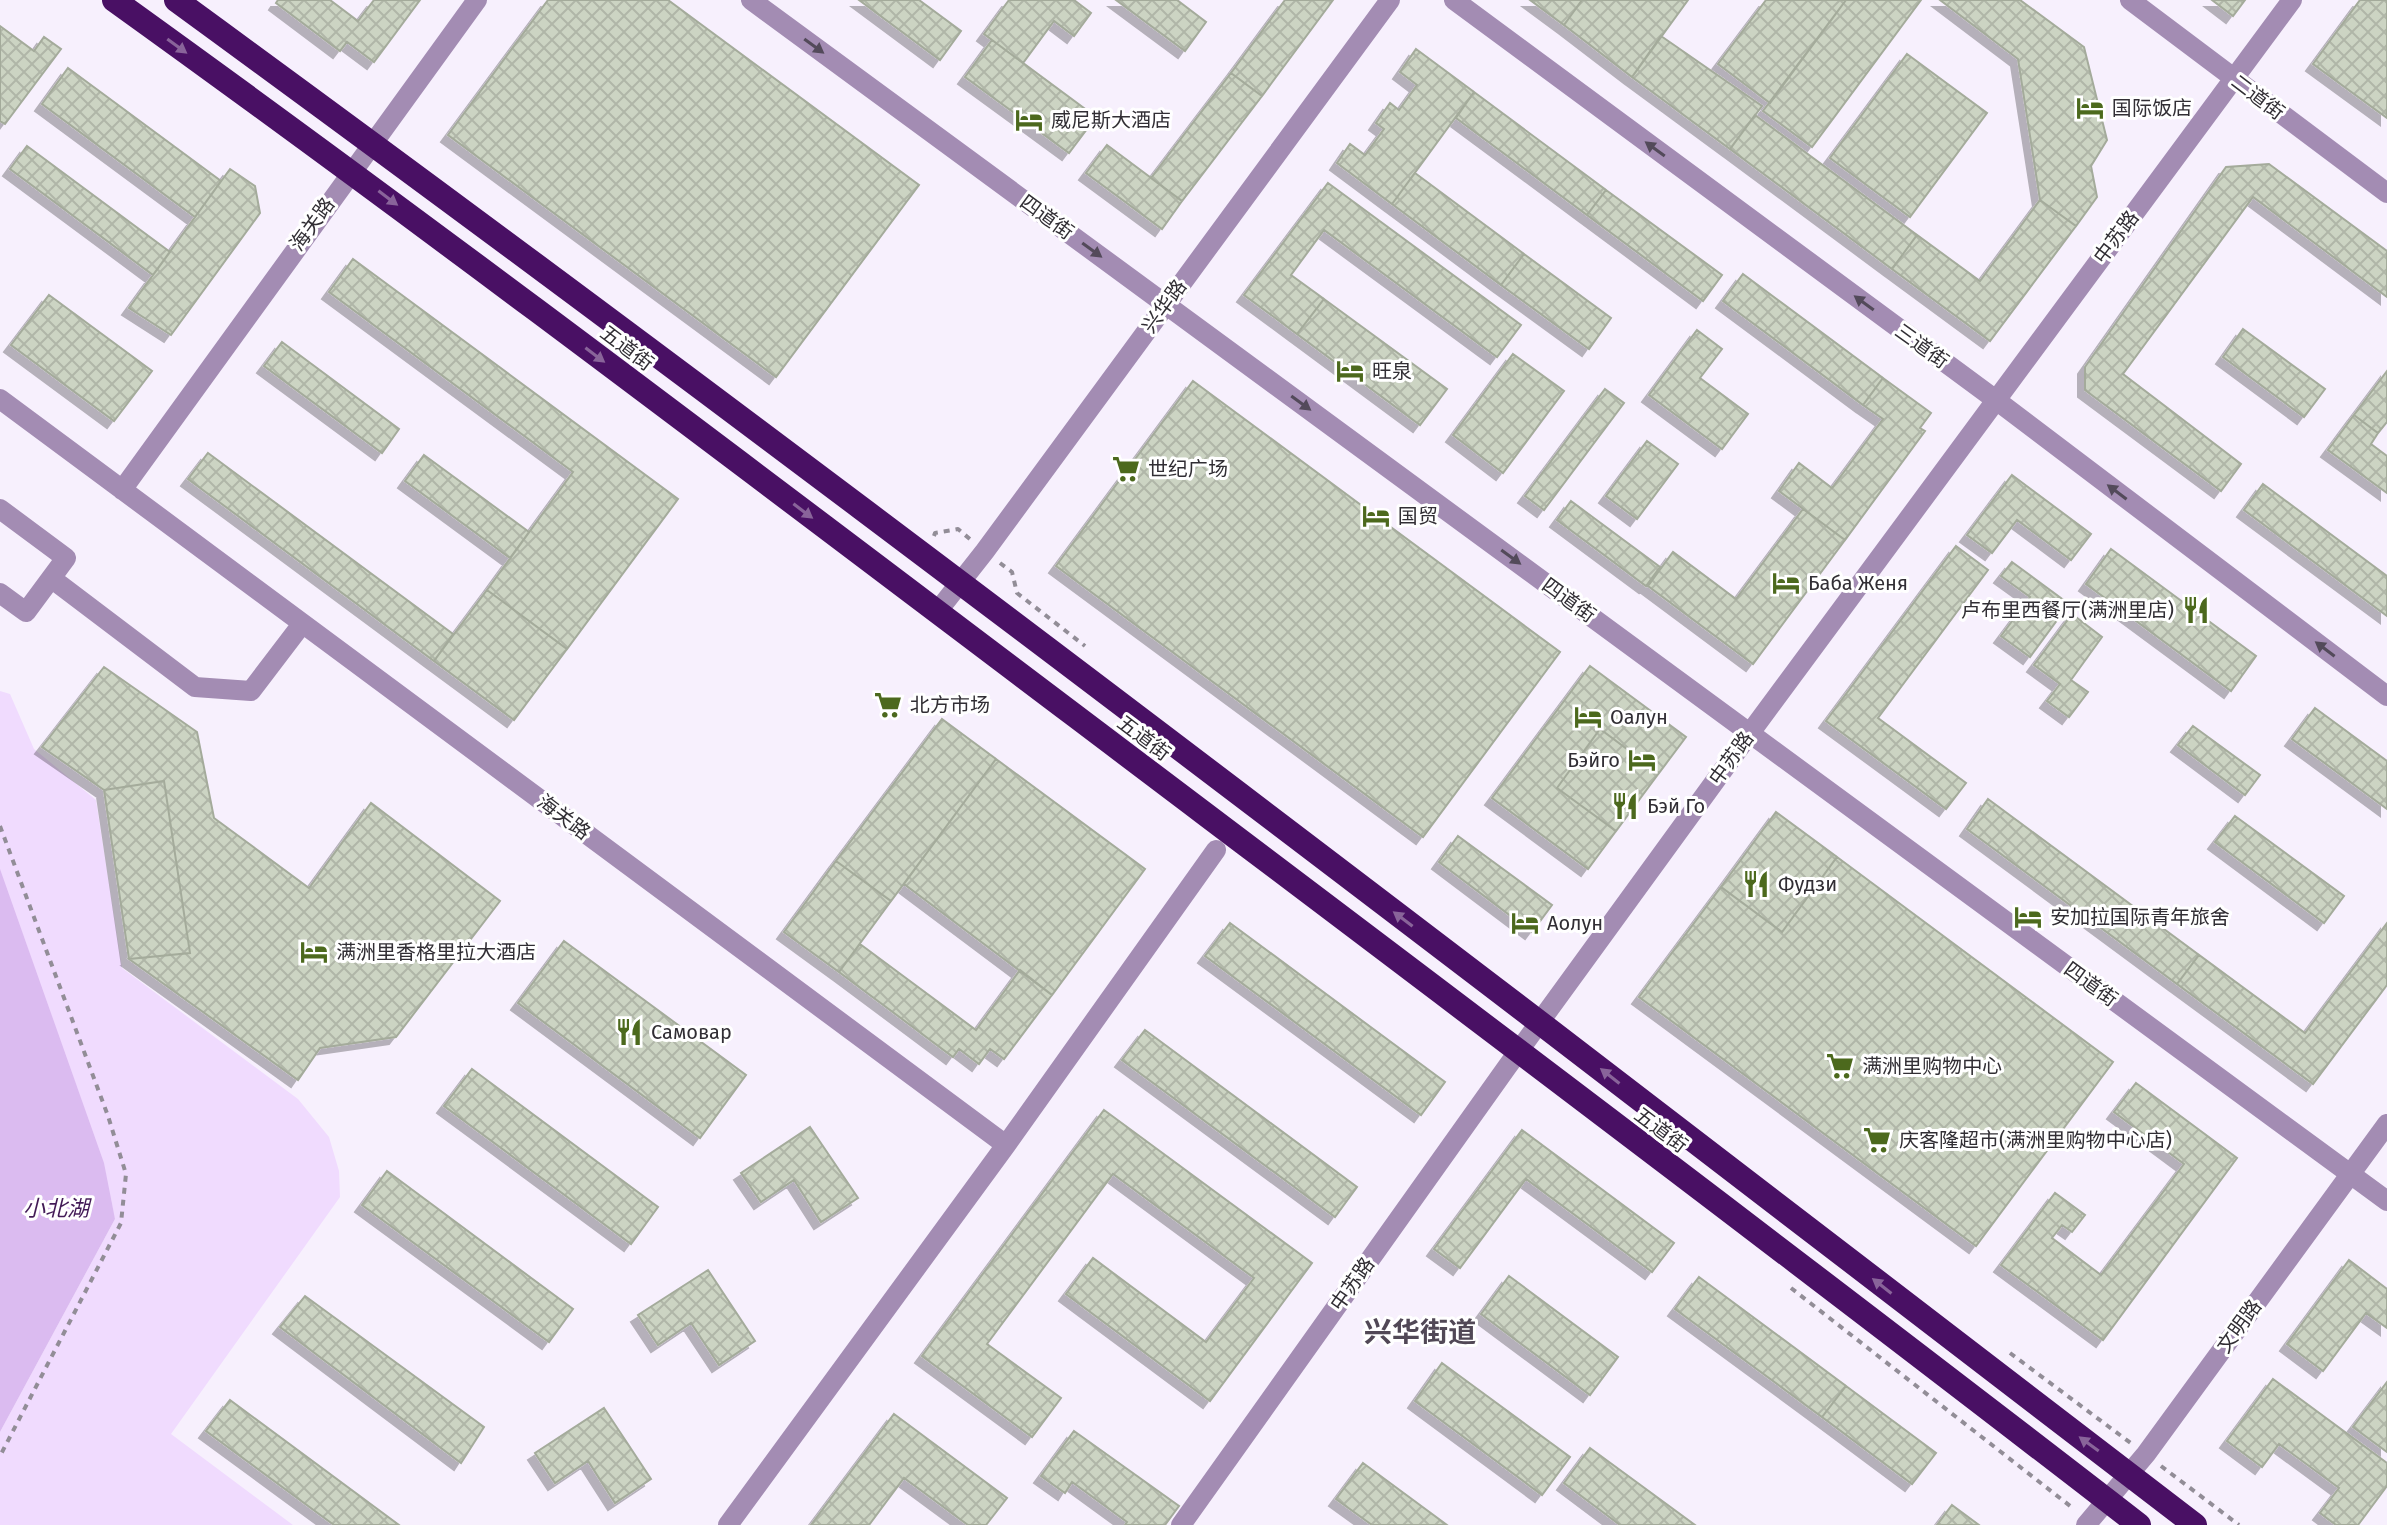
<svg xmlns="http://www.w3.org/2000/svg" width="2387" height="1525" font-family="'Fira Sans','Noto Sans SC',sans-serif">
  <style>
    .green { fill: #f0dbfe }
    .water { fill: #dbbbf0 }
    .building { fill: url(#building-cross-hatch); stroke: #a4ab9b; stroke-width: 2; filter: url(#shadow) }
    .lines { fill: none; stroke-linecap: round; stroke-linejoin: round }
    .path { stroke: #928d97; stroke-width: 4; stroke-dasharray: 6 6; stroke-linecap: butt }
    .minor { stroke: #a38cb3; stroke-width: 20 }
    .highway { stroke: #491064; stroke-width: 24 }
    .oneway { fill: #89649a }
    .oneway2 { fill: #534a5a }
    .labels { text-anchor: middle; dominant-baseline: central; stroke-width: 6; stroke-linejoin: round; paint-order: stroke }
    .street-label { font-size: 20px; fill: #312e34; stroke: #fff }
    .poi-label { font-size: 20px; fill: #312e34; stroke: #fff; text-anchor: start }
    .water-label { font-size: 22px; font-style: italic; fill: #431b57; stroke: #fff }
    .district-label { font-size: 28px; font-weight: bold; fill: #514856; stroke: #fff }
  </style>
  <defs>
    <pattern id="building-cross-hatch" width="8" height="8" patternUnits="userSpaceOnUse" patternTransform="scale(2)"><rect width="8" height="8" fill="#ccd4c3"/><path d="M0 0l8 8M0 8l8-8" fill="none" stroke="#b0b6a8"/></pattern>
    <filter id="shadow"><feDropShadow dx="-7" dy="7" stdDeviation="0" flood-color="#0004"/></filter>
  </defs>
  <rect width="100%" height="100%" fill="#f7f0fd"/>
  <path class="green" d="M0,691L10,694L34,749L96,800L122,968L298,1099L329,1137L339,1171L340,1197L171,1434L293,1525H0V1432L115,1219L0,879Z"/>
  <path class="water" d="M0,869L104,1163L115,1219L0,1432Z"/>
  <path class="building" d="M278,0H330L358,21L374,0H420L374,62L347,42L340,51L276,3Z
    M548,0H668L919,185L776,377L448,135Z
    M859,0H919L961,31L940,60Z
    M1009,0H1074L1091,13L1074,36L1054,21L1023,63L984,34Z
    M1116,0H1177L1206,22L1185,51Z
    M1285,0H1333L1262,96L1231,73Z
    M1530,0H1582L1564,25Z
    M1582,0H1688L1632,77L1564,25Z
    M1766,0H1846L1770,103L1718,64Z
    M1846,0H1921L1812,147L1763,111Z
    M1940,0H2020L2084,47L2107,140L2091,166L2097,197L2076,226L2040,200L2018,59Z
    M2212,0H2245L2233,16Z
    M2360,0H2387V118L2313,64Z
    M0,26L34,51L44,37L61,49L5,124L0,121Z
    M1661,36L1762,106L1730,149L1632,77Z
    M992,40L1096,117L1069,153L965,77Z
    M1416,49L1474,92L1392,204L1337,163L1350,144L1365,155L1384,129L1376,123L1390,103L1399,110L1417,85L1400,72Z
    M1907,54L1987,113L1910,217L1830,158Z
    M68,68L221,181L195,217L42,104Z
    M1231,73L1262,96L1182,201L1151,178Z
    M1474,92L1606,190L1587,215L1456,118Z
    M1755,115L1917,235L1892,269L1730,149Z
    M1107,145L1182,201L1162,229L1086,173Z
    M27,146L170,252L153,275L10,169Z
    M2269,164L2387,251V297L2253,197L2123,374L2241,464L2221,491L2085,390V367L2226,167Z
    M230,169L255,186L260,213L171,335L129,308Z
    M1415,173L1524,254L1501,285L1392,204Z
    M1328,183L1521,325L1497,357L1324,230L1291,275L1324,299L1297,334L1244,295Z
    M1606,190L1722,275L1703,301L1587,215Z
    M2040,200L2076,226L1990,341L1892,269L1917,235L1980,281Z
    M1524,254L1611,318L1589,349L1501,285Z
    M353,259L678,499L567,649L487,590L573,472L329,292Z
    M1743,274L1883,378L1863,405L1723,301Z
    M49,295L152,371L114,421L11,345Z
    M1324,299L1447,389L1420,425L1297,334Z
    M2243,329L2325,389L2304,417L2223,357Z
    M1697,330L1722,349L1700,378L1748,414L1722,449L1649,395Z
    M282,342L399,429L382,453L264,366Z
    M1513,354L1564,391L1503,473L1453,435Z
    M2387,371V422L2378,433L2354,415Z
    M1883,378L1931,413L1920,428L1925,431L1845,540L1779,491L1799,463L1832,488L1883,419L1863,405Z
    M1193,381L1560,652L1423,837L1056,566Z
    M1605,389L1624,403L1544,510L1525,496Z
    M2354,415L2378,433L2371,444L2387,456V493L2328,450Z
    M1647,441L1678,464L1637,519L1606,496Z
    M208,453L453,634L434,661L188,479Z
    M424,455L529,532L510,558L405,481Z
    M2012,475L2091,534L2071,560L2017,520L1992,553L1967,535Z
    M2263,484L2387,576V616L2244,510Z
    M1571,501L1660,567L1646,586L1557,520Z
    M1803,509L1845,540L1753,664L1648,586L1673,552L1736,599Z
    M1956,546L1988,570L1878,718L1966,783L1946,809L1826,721Z
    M2111,549L2256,656L2231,691L2086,584Z
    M2012,562L2069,604L2030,657L2001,636L2030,597L2001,576Z
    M487,590L567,649L514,720L434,661Z
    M2072,614L2102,637L2071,680L2088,692L2069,717L2047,701L2060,684L2034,665Z
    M1590,666L1686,737L1659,773L1600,729L1557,788L1616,831L1588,869L1492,798Z
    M104,667L197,732L214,818L309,888L371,803L500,901L396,1037L320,1048L298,1080L129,959L190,953L164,781L104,790L42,747Z
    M2315,708L2387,761V809L2292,739Z
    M942,719L996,759L891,901L836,861Z
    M2193,726L2260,775L2245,795L2178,745Z
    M1600,729L1659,773L1616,831L1557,788Z
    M996,759L1145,869L1052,995L904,884Z
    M164,781L190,953L129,959L104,790Z
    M1988,799L2199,955L2177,984L1967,829Z
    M1776,812L1837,857L1782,932L1721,887Z
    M2235,816L2344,896L2324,923L2215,842Z
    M1458,836L1552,905L1532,932L1439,862Z
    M1837,857L2113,1062L1976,1246L1639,997L1721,887L1782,932Z
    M836,861L891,901L839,972L784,932Z
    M1230,923L1445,1082L1421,1115L1205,956Z
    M2387,923V985L2313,1084L2177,984L2199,955L2305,1033Z
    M564,941L746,1075L700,1138L518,1003Z
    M860,944L976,1030L1020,970L1052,995L1004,1059L990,1049L979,1064L959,1049L953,1057L839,972Z
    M1145,1030L1357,1187L1335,1217L1122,1060Z
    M472,1069L658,1207L631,1244L444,1106Z
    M2136,1083L2237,1158L2103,1340L2001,1265L2055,1193L2085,1215L2072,1232L2062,1225L2052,1238L2101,1275L2184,1164L2114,1112Z
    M1104,1110L1312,1263L1210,1401L1066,1294L1093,1258L1206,1342L1254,1278L1113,1174L987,1344L1061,1398L1032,1437L922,1356Z
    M810,1127L858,1198L821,1222L794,1180L761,1202L741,1173Z
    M1522,1130L1674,1243L1652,1272L1526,1179L1460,1268L1434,1249Z
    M387,1171L573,1309L549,1342L362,1205Z
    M2349,1260L2387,1289V1328L2366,1313L2323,1371L2287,1344Z
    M708,1270L755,1341L719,1365L691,1323L658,1345L638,1315Z
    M1509,1276L1618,1357L1590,1395L1481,1314Z
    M1699,1277L1846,1386L1822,1417L1675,1309Z
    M305,1296L484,1427L461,1463L280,1327Z
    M1442,1363L1570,1457L1542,1495L1415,1401Z
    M2273,1379L2387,1463V1486L2358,1525H2336L2320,1513L2339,1488L2279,1444L2262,1467L2227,1441Z
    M2387,1382V1452L2353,1427Z
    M1846,1386L1936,1453L1912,1484L1822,1417Z
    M230,1400L399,1525H334L206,1431Z
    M604,1408L651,1479L615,1503L588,1461L555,1483L535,1453Z
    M894,1414L1007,1498L986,1525H968L904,1478L869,1525H811Z
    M1074,1431L1179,1506L1165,1525H1125L1127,1522L1072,1482L1065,1493L1041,1476Z
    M1590,1448L1695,1525H1620L1564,1483Z
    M1363,1463L1447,1525H1372L1336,1499Z
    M1952,1505L1979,1525H1937Z"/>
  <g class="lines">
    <path class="path" d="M934,536L935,533L958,529L971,540
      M1000,563L1012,572L1017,593L1085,646
      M0,826L108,1116L126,1174L121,1223L0,1456
      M1791,1288L2074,1509
      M2010,1353L2132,1444
      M2161,1466L2239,1525"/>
    <path class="minor" d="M751,0L2387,1201
      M1454,0L1996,400L2387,696
      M2130,0L2387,193
      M0,399L1006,1145
      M122,490L477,0
      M0,509L66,558L26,612L0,593
      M51,578L195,687L251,691L302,624
      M937,612L985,551L1390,0
      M728,1525L1006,1145L1216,850
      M1181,1525L1507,1067L1750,733L2292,0
      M2086,1525L2146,1454L2387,1124"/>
    <path class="highway" d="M114,0C438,233 756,475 1074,715C1430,984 1786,1252 2139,1525
      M176,0C635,335 1088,678 1539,1022C1759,1189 1976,1359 2195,1525"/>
  </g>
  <defs><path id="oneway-solid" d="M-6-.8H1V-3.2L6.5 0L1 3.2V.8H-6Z" transform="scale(2)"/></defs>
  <g class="oneway">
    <use href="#oneway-solid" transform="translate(177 46) rotate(36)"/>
    <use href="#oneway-solid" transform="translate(388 198) rotate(37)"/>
    <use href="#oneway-solid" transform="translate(595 355) rotate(37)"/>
    <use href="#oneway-solid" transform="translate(803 511) rotate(37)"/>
    <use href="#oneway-solid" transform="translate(1403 919) rotate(-143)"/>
    <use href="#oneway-solid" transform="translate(1610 1076) rotate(-142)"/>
    <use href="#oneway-solid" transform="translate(1882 1286) rotate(-142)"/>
    <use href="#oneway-solid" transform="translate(2089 1444) rotate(-144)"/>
  </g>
  <g class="oneway2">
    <use href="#oneway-solid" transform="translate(814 46) rotate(36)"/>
    <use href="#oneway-solid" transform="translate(1655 149) rotate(-144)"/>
    <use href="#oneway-solid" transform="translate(1092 250) rotate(36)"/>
    <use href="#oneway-solid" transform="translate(1864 303) rotate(-144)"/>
    <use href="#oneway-solid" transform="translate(1301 403) rotate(36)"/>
    <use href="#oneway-solid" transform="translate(2117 492) rotate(-143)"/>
    <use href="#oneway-solid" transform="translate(1511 557) rotate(36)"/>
    <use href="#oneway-solid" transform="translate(2325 649) rotate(-143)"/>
  </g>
  <defs>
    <g id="hotel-bare" transform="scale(2.16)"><path d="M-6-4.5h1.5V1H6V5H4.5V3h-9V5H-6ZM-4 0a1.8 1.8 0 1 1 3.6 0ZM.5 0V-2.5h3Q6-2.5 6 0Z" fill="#4c691d" stroke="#fff" stroke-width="2.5" paint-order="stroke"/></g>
    <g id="supermarket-bare" transform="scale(2.16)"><path d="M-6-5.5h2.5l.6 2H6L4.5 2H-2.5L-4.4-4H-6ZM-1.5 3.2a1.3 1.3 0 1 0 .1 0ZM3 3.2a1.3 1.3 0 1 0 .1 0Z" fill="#4c691d" stroke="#fff" stroke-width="2.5" paint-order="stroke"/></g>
    <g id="restaurant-bare" transform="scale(2.16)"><path d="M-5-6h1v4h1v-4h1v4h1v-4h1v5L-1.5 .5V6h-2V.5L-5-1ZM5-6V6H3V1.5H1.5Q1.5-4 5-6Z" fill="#4c691d" stroke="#fff" stroke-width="2.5" paint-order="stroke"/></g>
  </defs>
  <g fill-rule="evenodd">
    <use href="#hotel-bare" x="2090" y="108"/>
    <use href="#hotel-bare" x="1029" y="120"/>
    <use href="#hotel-bare" x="1350" y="371"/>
    <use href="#supermarket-bare" x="1126" y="469"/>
    <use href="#hotel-bare" x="1376" y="516"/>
    <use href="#hotel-bare" x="1786" y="583"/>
    <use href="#restaurant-bare" x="2196" y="610"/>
    <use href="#supermarket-bare" x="888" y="705"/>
    <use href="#hotel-bare" x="1588" y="717"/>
    <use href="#hotel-bare" x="1642" y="760"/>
    <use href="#restaurant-bare" x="1625" y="806"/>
    <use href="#restaurant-bare" x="1756" y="884"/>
    <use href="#hotel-bare" x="2028" y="917"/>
    <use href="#hotel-bare" x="1525" y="923"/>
    <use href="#hotel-bare" x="314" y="952"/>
    <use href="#restaurant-bare" x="629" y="1032"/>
    <use href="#supermarket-bare" x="1840" y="1066"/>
    <use href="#supermarket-bare" x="1877" y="1140"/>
  </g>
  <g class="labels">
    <g class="street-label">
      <text transform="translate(2258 97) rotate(37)">二道街</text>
      <text transform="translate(1047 217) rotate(36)">四道街</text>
      <text transform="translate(312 224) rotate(-54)">海关路</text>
      <text transform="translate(2116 237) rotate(-53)">中苏路</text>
      <text transform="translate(1164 306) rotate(-54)">兴华路</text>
      <text transform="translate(1922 346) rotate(36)">三道街</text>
      <text transform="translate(627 348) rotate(37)">五道街</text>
      <text transform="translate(1569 600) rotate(36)">四道街</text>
      <text transform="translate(1144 738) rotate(37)">五道街</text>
      <text transform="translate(1731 758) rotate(-54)">中苏路</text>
      <text transform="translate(564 817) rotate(37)">海关路</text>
      <text transform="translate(2091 984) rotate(36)">四道街</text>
      <text transform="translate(1661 1130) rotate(37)">五道街</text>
      <text transform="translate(1352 1284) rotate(-55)">中苏路</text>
      <text transform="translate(2239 1326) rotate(-54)">文明路</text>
    </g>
    <g class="poi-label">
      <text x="2112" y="108">国际饭店</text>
      <text x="1051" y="120">威尼斯大酒店</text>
      <text x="1372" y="371">旺泉</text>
      <text x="1148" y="469">世纪广场</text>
      <text x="1398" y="516">国贸</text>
      <text x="1808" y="583">Баба Женя</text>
      <text x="2174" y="610" text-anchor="end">卢布里西餐厅(满洲里店)</text>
      <text x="910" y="705">北方市场</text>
      <text x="1610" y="717">Оалун</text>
      <text x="1620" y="760" text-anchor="end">Бэйго</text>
      <text x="1647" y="806">Бэй Го</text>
      <text x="1778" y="884">Фудзи</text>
      <text x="2050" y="917">安加拉国际青年旅舍</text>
      <text x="1547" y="923">Аолун</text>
      <text x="336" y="952">满洲里香格里拉大酒店</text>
      <text x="651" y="1032">Самовар</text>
      <text x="1862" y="1066">满洲里购物中心</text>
      <text x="1899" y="1140">庆客隆超市(满洲里购物中心店)</text>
    </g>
    <g class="water-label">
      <text x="56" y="1208">小北湖</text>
    </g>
    <g class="district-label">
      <text x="1420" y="1332">兴华街道</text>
    </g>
  </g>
</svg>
